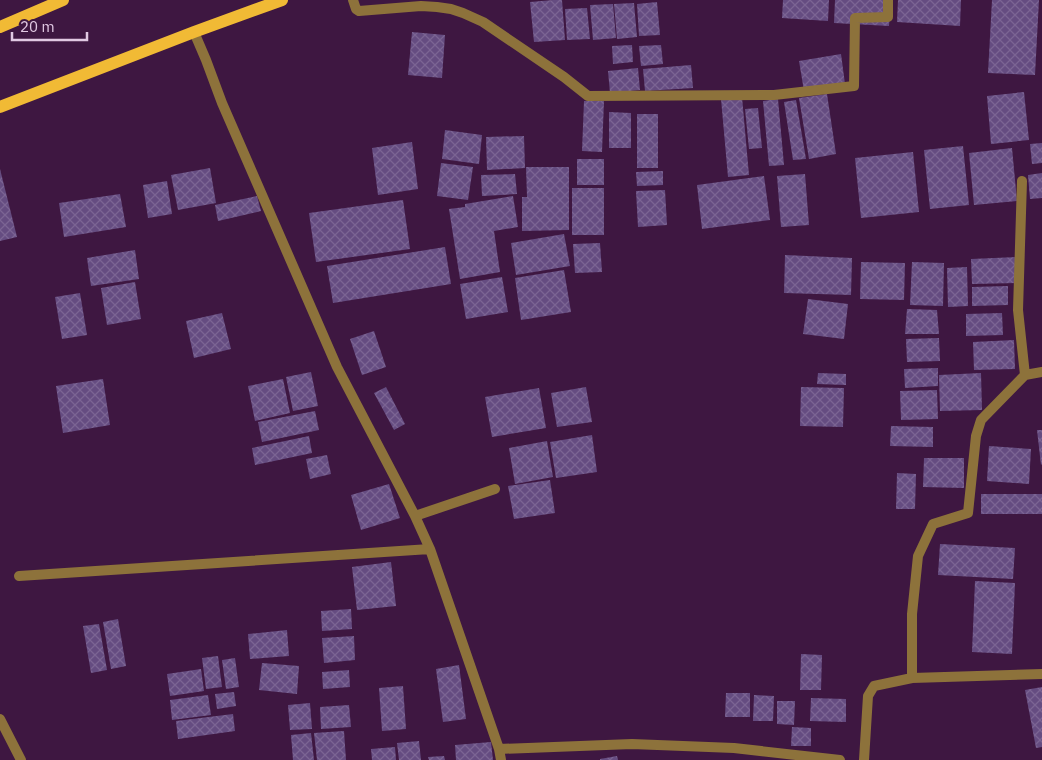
<svg xmlns="http://www.w3.org/2000/svg" width="1042" height="760" font-family="'IBM Plex Sans',sans-serif">
  <style>
    .building { fill: url(#building-cross-hatch) }
    .lines { fill: none; stroke-linecap: round; stroke-linejoin: round }
    .street { stroke: #8d723b; stroke-width: 10 }
    .primary { stroke: #f1ba35; stroke-width: 12 }
  </style>
  <defs>
    <pattern id="building-cross-hatch" width="8" height="8" patternUnits="userSpaceOnUse" patternTransform="scale(1.25)"><rect width="8" height="8" fill="#654c81"/><path d="M0 0l8 8M0 8l8-8" fill="none" stroke="#7b6493"/></pattern>
  </defs>
  <rect width="100%" height="100%" fill="#3e1741"/>
  <path class="building" d="M553,0H562L565,40L534,42L530,2Z
    M783,0H829L828,21L782,18Z
    M835,0H891L889,26L834,23Z
    M898,0H961L960,26L897,22Z
    M992,0H1039L1035,75L988,73Z
    M657,2L660,35L639,36L637,4Z
    M634,3L637,37L617,39L614,4Z
    M613,4L616,38L593,40L590,5Z
    M587,8L590,39L567,40L565,9Z
    M412,32L445,35L442,78L408,75Z
    M632,45L633,62L613,64L612,46Z
    M661,45L663,64L641,66L639,46Z
    M841,54L845,84L804,91L799,61Z
    M691,65L693,88L645,91L643,69Z
    M638,68L640,90L610,93L608,71Z
    M1024,92L1029,140L991,144L987,96Z
    M827,94L836,154L809,159L799,98Z
    M742,97L749,175L728,177L721,99Z
    M778,99L784,165L769,166L763,101Z
    M796,100L806,159L793,160L784,102Z
    M584,101H604L602,152L582,151Z
    M758,108L762,148L749,149L745,109Z
    M609,112L631,113V148H609Z
    M637,114H658V168H637Z
    M445,130L482,135L479,164L442,159Z
    M524,136L525,168L487,170L486,137Z
    M412,142L418,189L378,195L372,148Z
    M1042,143V163L1032,164L1030,144Z
    M963,146L969,205L930,209L924,150Z
    M1012,148L1017,201L974,205L969,153Z
    M913,152L919,212L861,218L855,158Z
    M577,159H604V185H577Z
    M441,163L473,167L468,200L437,196Z
    M526,167H569V230L522,231V197H527Z
    M210,168L216,203L178,210L171,175Z
    M0,169L17,237L0,241Z
    M663,171V185L637,186L636,172Z
    M1042,173V198L1030,199L1028,175Z
    M515,174L517,194L482,196L481,175Z
    M805,174L809,225L781,227L777,176Z
    M764,176L770,220L702,229L697,185Z
    M167,181L172,214L148,218L143,185Z
    M572,188H604V235H572Z
    M665,190L667,225L638,227L636,191Z
    M120,194L126,227L64,237L59,203Z
    M257,196L261,211L218,221L215,205Z
    M513,196L518,227L494,231L500,272L460,279L449,209L465,207V204Z
    M403,200L410,249L316,262L309,213Z
    M564,234L570,266L516,275L511,243Z
    M600,243L602,272L575,273L573,244Z
    M445,247L451,284L333,303L327,266Z
    M135,250L139,279L91,286L87,258Z
    M785,255L852,258L851,295L784,293Z
    M1017,257L1018,283L972,284L971,259Z
    M861,262L905,263L904,300L860,299Z
    M912,262L944,263L943,306L910,305Z
    M967,267L968,306L948,307L947,268Z
    M564,270L571,312L521,320L515,278Z
    M502,277L508,312L466,319L460,284Z
    M135,282L141,319L107,325L101,288Z
    M1008,286V305L972,306V287Z
    M80,293L87,335L62,339L55,297Z
    M808,299L848,304L844,339L803,334Z
    M907,309L937,310L939,334H905Z
    M222,313L231,349L194,358L186,321Z
    M1002,313L1003,335L966,336V314Z
    M374,331L386,367L362,375L350,339Z
    M939,338L940,361L907,362L906,339Z
    M1014,340L1015,369L974,370L973,342Z
    M938,368V386L905,388L904,369Z
    M311,372L318,406L293,411L286,377Z
    M818,373L846,374V385L817,384Z
    M981,373L982,410L940,411L939,375Z
    M103,379L110,425L63,433L56,386Z
    M283,379L290,413L255,421L248,386Z
    M386,387L405,424L394,430L374,393Z
    M586,387L592,422L557,427L551,393Z
    M801,387L844,388L843,427L800,426Z
    M539,388L546,428L492,437L485,397Z
    M937,390L938,419L901,420L900,391Z
    M315,411L319,430L262,442L258,422Z
    M891,426L933,427V447L890,446Z
    M1037,430H1042V464L1041,465Z
    M592,435L597,472L556,478L550,442Z
    M309,436L312,453L255,465L252,448Z
    M547,441L553,477L515,484L509,448Z
    M989,446L1031,449L1029,484L987,481Z
    M327,455L331,474L310,479L306,459Z
    M924,458H964V488L923,487Z
    M897,473L916,474L915,509H896Z
    M550,480L555,513L514,519L508,486Z
    M389,484L400,518L361,530L351,495Z
    M981,494H1042V514H981Z
    M940,544L1015,548L1013,579L938,575Z
    M391,562L396,606L357,610L352,567Z
    M975,581L1015,583L1012,654L972,652Z
    M351,609L352,629L322,631L321,611Z
    M118,619L126,666L111,669L103,622Z
    M99,624L107,670L91,673L83,626Z
    M287,630L289,656L250,659L248,634Z
    M354,636L355,660L324,663L322,638Z
    M801,654L822,655L821,690H800Z
    M218,656L222,687L206,689L202,658Z
    M235,658L239,687L226,689L222,660Z
    M262,663L299,666L297,694L259,690Z
    M459,665L466,719L443,722L436,669Z
    M201,669L204,691L170,696L167,674Z
    M349,670L350,687L323,689L322,672Z
    M403,686L406,729L382,731L379,688Z
    M1042,687V747L1036,748L1025,690Z
    M234,692L236,706L217,709L215,694Z
    M726,693H750V717H725Z
    M208,695L211,715L172,720L170,700Z
    M754,695L774,696L773,721H753Z
    M811,698L846,699V722L810,721Z
    M777,701H795L794,725L777,724Z
    M310,703L312,729L290,730L288,705Z
    M349,705L351,727L321,729L320,707Z
    M233,714L235,731L178,739L176,721Z
    M792,727L811,728V746H791Z
    M344,731L346,760H317L314,733Z
    M311,733L314,760H293L291,735Z
    M419,741L421,760H399L397,743Z
    M491,742L493,760H456L455,745Z
    M395,747L396,760H372L371,749Z
    M444,756L445,760H429L428,757Z
    M617,756L618,760H600V759Z"/>
  <g class="lines">
    <path class="street" d="M353,0L356,9L359,11L421,6L437,7L451,9L463,13L483,22L564,77L588,96L774,95L854,86L855,18L888,17V0
      M194,32L206,60L222,103L337,367L415,516L430,549L499,749L501,760
      M1022,181L1018,310L1025,375
      M415,516L495,489
      M19,576L430,549
      M912,678V614L918,556L933,524L968,513L976,436L981,420L1025,375L1042,372
      M0,719L21,760
      M499,749L632,744L734,748L840,760
      M864,760L868,696L874,686L912,678L1042,674"/>
    <path class="primary" d="M0,27L63,0
      M0,107L194,32L282,0"/>
  </g>
  <path d="M12 32v8h75v-8" fill="none" stroke="#e1c9e3" stroke-width="2.5"/>
  <text x="20" y="32" font-size="15" fill="#e1c9e3" stroke="#3e1741" stroke-width="4" paint-order="stroke">20 m</text>
</svg>
